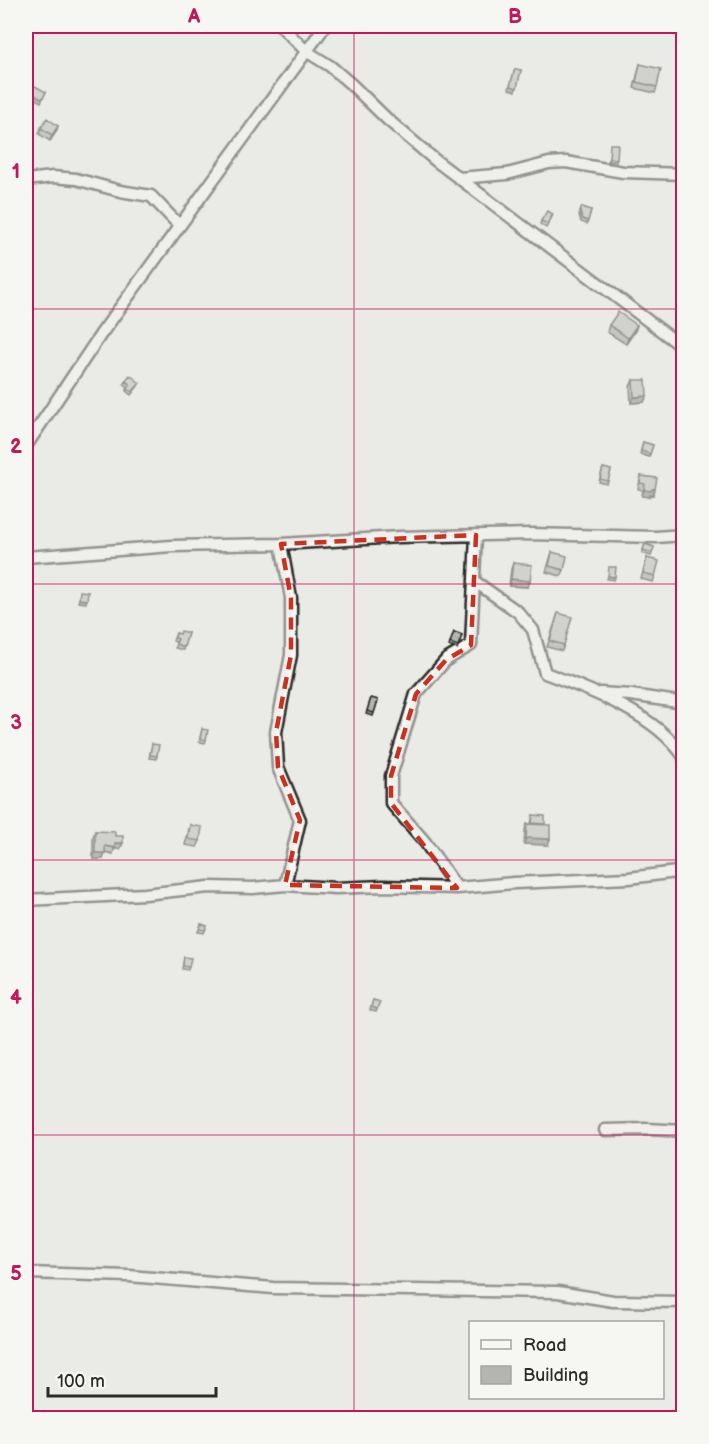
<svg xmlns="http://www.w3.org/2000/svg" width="709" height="1444" font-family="'Balsamiq Sans',sans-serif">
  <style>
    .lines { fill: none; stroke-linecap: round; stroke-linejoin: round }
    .street-casing { stroke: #2b2b2b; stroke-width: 15 }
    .street { stroke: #f6f6f2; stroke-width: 10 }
    .wall { fill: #9b9b98; stroke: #2b2b2b; stroke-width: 1.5 }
    .shaded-wall { fill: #7e7e7c; stroke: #2b2b2b; stroke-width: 1.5 }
    .building { fill: #b4b4b1; stroke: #2b2b2b; stroke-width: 1.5 }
    .marked { fill: none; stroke: #c8321e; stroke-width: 4.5; stroke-dasharray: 12 8; stroke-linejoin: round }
    .grid { fill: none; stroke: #c2185b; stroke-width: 1.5; stroke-opacity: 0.55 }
    .neatline { fill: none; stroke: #c2185b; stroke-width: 2 }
    .grid-label { font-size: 20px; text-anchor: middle; font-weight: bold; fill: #c2185b }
  </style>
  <rect width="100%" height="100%" fill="#eaeae6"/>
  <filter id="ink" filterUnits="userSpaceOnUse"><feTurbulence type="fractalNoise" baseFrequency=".0167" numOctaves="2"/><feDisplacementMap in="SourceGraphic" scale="12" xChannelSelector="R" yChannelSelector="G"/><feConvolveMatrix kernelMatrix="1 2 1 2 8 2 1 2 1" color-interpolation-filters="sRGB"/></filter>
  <g filter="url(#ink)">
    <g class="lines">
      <g class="street-casing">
        <path id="street" d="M281,26L306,51L330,66L352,85L388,120L435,160L684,348
          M459,178L507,174L549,163L566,162L623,172L684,174
          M26,180L53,177L76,179L120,191L151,196L179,225
          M26,446L101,334L325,26
          M281,544L291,598V655L276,732L278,767L300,820L285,885
          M26,557L172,546L281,544L399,537L529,534L656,537L684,535
          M474,581L518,612L533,630L545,673C591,690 657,715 684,757
          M600,693L631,695L684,703
          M457,888L425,842L391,803V776L416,694L446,660L471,645L476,535
          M26,900L145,894L209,887L253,888L285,885L336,888L383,886L457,888L514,883L629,878L684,871
          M605,1130L647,1129L684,1131
          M26,1273L129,1276L273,1288L558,1292L613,1301L684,1302"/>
      </g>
      <use href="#street" class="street"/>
    </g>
    <path class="wall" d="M640,64L657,87L655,93L634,88Z
      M515,69L521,70L515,91L509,89Z
      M29,92H46L41,102L28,95Z
      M58,126L56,132L50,141L39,134L41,128Z
      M582,207L591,210L587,224L581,222L579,215Z
      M552,217L546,228L540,224L541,221Z
      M609,325H637L635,331L626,344L607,332Z
      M633,380L644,402L631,403L630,387Z
      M125,381L138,386L131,395L126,391L128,387L124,384Z
      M643,442L653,445L649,457L640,454Z
      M603,468L611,470L607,484L599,482Z
      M641,476L655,489L653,495H650L649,497L642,496L643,490L638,489Z
      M645,544L654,547L651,556L642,553Z
      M552,552L564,570L561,576L546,572Z
      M647,558L655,576L653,582L641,579Z
      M513,563L528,587L509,586L511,569Z
      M558,613L564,645L562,651L547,647Z
      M454,632L462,635L457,649L449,646Z
      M176,633L180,634L188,633L183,650L175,648L176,642L173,641Z
      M371,698L378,700L373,716L366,714Z
      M202,729L206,740L205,743L199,742Z
      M152,744L157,756L156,759L149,758Z
      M533,815L544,824L548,845L524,844L525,830L527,824H531Z
      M190,825L200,841L197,847L185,845Z
      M95,831L115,836L123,843L120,849H114L113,854L105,852L103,859H93V837Z
      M201,924L207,926L204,933L198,932Z
      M184,957L189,967L188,970L182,969Z
      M373,1000L380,1002L376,1012L370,1010Z"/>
    <path class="shaded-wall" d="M58,126L56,132L50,141L52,135Z
      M609,158L617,159L616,162L608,161Z
      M637,325L635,331L626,344L628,338Z
      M647,396L644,402L631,403L634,397Z
      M652,489H655L653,495H650L649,497L642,496L644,490Z
      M608,576L615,577L614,580L607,579Z
      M511,579L530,581L528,587L509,586Z
      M79,599L87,600L86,603L78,602Z
      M526,838L550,839L548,845L524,844Z
      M115,843H123L120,849H114Z
      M95,853H105L103,859H93Z"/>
    <path class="building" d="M640,64L661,69L657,87L636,82Z
      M515,69L521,70L517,88L510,86Z
      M33,85L46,92L42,99L29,92Z
      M47,118L58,126L52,135L41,128Z
      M610,144H618L617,159L609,158Z
      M582,207L591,210L588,221L582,219L580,212Z
      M547,211L553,214L547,224L541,221Z
      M618,312L637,325L628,338L609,325Z
      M130,375L140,383L132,392L127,388L130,384L125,381Z
      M633,380H646L647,396L634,397Z
      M643,442L653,445L650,454L641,451Z
      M603,468L611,470L608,481L600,479Z
      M641,476L657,478L655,489H652L651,491L644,490L645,484L640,483Z
      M645,544L654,547L652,553L643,550Z
      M552,552L567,556L564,570L549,566Z
      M647,558L659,561L655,576L643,573Z
      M513,563L532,565L530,581L511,579Z
      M609,567H616L615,577L608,576Z
      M80,591L88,592L87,600L79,599Z
      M558,613L572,617L564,645L550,641Z
      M181,631L188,633L184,647L176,644L178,639L175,638L176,633L180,634Z
      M454,632L462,635L458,646L450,643Z
      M371,698L378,700L374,713L367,711Z
      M202,729L208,730L206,740L200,739Z
      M152,744L159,745L157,756L150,755Z
      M533,815L545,816V824L532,823Z
      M527,824L550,825V839L526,838Z
      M190,825L202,827L200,841L188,839Z
      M95,831L115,832V836H123V843H115V848L105,846V853H95Z
      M201,924L207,926L205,930L200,929Z
      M184,957L191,958L189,967L183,966Z
      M373,1000L380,1002L377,1009L371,1007Z"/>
  </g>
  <path d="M0 0H709V1444H0ZM476,535L471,645L446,660L416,694L391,776V803L457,888L285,885L300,820L278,767L276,732L291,655V598L281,544Z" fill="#eaeae6" fill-opacity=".55" fill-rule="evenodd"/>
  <path class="marked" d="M476,535L471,645L446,660L416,694L391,776V803L457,888L285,885L300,820L278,767L276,732L291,655V598L281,544Z"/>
  <path class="grid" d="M354,26V1418M26,309H684M26,584H684M26,860H684M26,1135H684"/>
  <rect width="709" height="1444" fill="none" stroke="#f6f6f2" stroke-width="66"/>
  <rect x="469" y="1321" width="195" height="78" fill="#f6f6f2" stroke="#a5a5a2" stroke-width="1.5"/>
  <rect x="481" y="1340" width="30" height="9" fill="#f6f6f2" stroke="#a5a5a2" stroke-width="1.5"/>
  <text x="523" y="1351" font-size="18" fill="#2b2b2b">Road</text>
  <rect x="481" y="1366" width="30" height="18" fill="#b4b4b1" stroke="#a5a5a2" stroke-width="1.5"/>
  <text x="523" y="1381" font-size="18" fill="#2b2b2b">Building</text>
  <path d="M48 1387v9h168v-9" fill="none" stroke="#2b2b2b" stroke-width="3"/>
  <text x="57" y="1387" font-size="18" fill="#2b2b2b" stroke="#f6f6f2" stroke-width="4.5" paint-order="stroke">100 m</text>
  <rect x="33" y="33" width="643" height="1378" class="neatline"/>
  <g class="grid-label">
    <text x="194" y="23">A</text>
    <text x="515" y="23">B</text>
    <text x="16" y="178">1</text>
    <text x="16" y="453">2</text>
    <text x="16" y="729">3</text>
    <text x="16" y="1004">4</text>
    <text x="16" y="1280">5</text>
  </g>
</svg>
